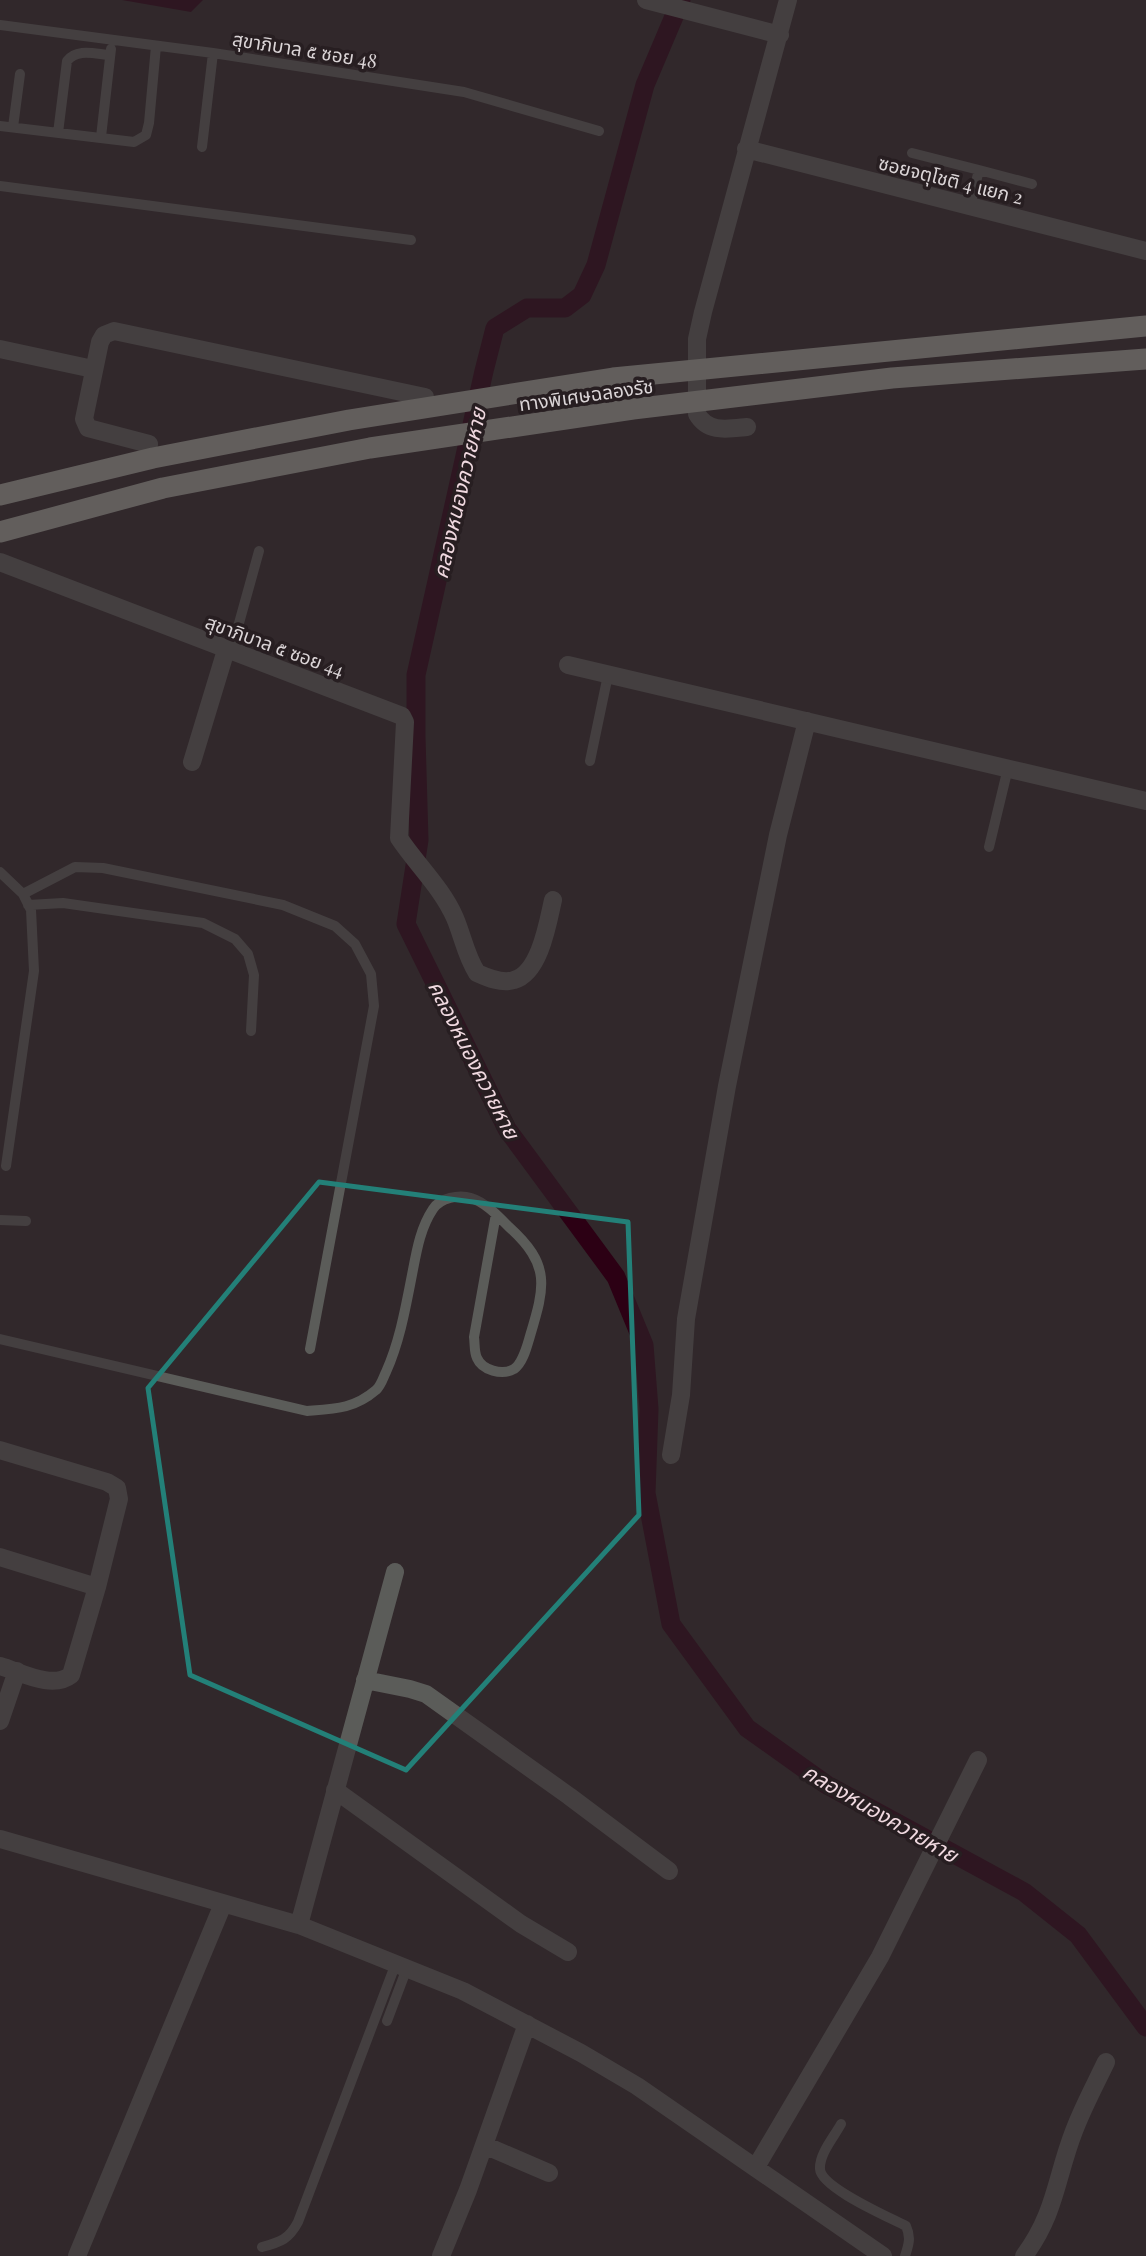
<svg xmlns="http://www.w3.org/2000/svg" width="1146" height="2256" font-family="'Playfair Display','Noto Sans Thai',serif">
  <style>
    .water { fill: #2c0014 }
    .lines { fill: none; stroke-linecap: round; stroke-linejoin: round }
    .canal { stroke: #2c0014; stroke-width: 19 }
    .service { stroke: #5b5c59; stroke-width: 10 }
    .minor { stroke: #5b5c59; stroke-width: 18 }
    .motorway-bridge { stroke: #9da097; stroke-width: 21 }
    .marked { fill: none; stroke: #238078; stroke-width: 5; stroke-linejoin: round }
    .labels { text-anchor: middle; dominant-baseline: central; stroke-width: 7; stroke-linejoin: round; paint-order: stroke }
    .street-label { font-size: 19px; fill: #dbd5d7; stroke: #271e21 }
    .water-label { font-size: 21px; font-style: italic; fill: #f0d9e0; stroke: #271e21 }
  </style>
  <rect width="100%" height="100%" fill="#31282b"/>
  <path class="water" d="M122,0H203L191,12Z"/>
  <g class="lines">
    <path class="canal" d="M681,0L645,85L596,265L582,295L565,308H527L495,328L484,371L416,675V737L419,840L406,924L507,1129L616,1277L644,1345L649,1409L646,1493L671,1624L747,1728L827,1785L1024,1892L1078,1935L1146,2027"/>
    <path class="service" d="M0,25L213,53L464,92L599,131
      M0,126L134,142L146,135L149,123L156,46
      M13,127L20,74
      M58,133L67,61C77,48 95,54 110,55
      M101,137L111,49
      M202,147L213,53
      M912,153L979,170L970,206
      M979,170L1032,184
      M0,186L411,240
      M231,652L259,551
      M590,761L608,675
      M989,847L1008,768
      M0,872L23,894L31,910L34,971L6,1166
      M23,894L75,867L103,868L283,905L335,926L355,944L371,974L374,1006L310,1349
      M28,905L63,903L203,923L235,939L248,954L254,975L251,1031
      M0,1220L26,1221
      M0,1339L307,1411C334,1409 354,1409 376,1390C381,1386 383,1378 386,1372C399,1343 405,1311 411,1280C416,1255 419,1230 433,1209C440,1198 459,1194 471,1198C485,1202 499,1217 509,1227C551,1265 545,1286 530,1336C527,1346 523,1363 514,1369C502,1376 482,1370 477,1358C474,1352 475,1344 474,1337L496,1214
      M387,2021L407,1968
      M841,2124C834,2137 819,2154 820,2169C821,2188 889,2217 906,2226C911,2237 909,2244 905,2256
      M262,2247C281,2242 289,2239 298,2222L396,1963"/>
    <path class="minor" d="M646,0L780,35
      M746,149L1146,251
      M0,349L93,369
      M747,427C727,429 708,433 697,414V339L703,312L788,0
      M149,444L88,428L84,419L100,342L104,335L114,331L425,397
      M0,562L402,716L405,722L399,838C417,865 442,888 455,918C463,937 466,956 477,973C488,978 502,984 514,980C540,973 548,922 553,900
      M568,665L1146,801
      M192,762L226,650
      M0,1450L107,1482L117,1488L119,1499L97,1587L71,1675C52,1690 21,1672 0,1666
      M671,1455L681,1395L686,1319L727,1086L778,835L807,721
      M0,1557L97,1587
      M365,1680L410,1689L426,1694L569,1796L669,1871
      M0,1721L17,1671
      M335,1790L521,1924L568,1952
      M0,1839L299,1925L463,1991L581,2053L637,2086L883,2256
      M299,1925L395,1572
      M484,2145L549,2173
      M756,2167L880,1957L978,1760
      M77,2256L223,1904
      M441,2256L468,2190L527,2024
      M1024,2256C1056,2213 1056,2177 1074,2131C1083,2107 1095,2085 1106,2062"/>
    <path class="motorway-bridge" d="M0,495L153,458L349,420L613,378L1146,326
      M0,532L163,488L370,448L633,409L892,378L1146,359"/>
  </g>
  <path d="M0 0H1146V2256H0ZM319,1182L628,1222L639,1515L406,1770L190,1675L148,1388Z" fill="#31282b" fill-opacity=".55" fill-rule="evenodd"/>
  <path class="marked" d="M319,1182L628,1222L639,1515L406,1770L190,1675L148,1388Z"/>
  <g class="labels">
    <g class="street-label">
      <text transform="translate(305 49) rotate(9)">สุขาภิบาล ๕ ซอย 48</text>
      <text transform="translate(951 179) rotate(14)">ซอยจตุโชติ 4 แยก 2</text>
      <text transform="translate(586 394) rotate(-8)">ทางพิเศษฉลองรัช</text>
      <text transform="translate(275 645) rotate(20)">สุขาภิบาล ๕ ซอย 44</text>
    </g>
    <g class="water-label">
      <text transform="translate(458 493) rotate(-77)">คลองหนองควายหาย</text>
      <text transform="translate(475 1059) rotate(63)">คลองหนองควายหาย</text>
      <text transform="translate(881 1812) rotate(30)">คลองหนองควายหาย</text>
    </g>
  </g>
</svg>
